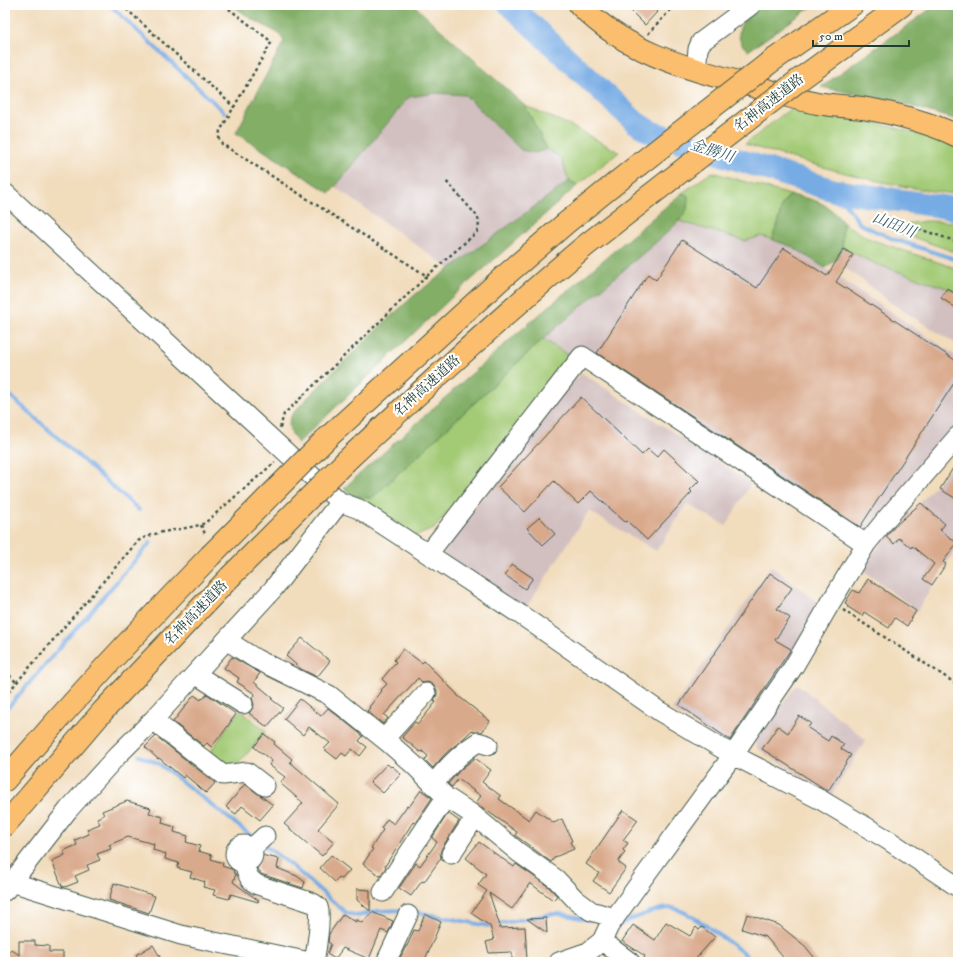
<svg xmlns="http://www.w3.org/2000/svg" width="963" height="967" font-family="'IM FELL DW Pica','Noto Serif JP',serif">
  <style>
    .industrial { fill: #d2bfc0 }
    .green { fill: #a3ca74; stroke: #618454 }
    .forest { fill: #82ae66; stroke: #50764d }
    .lines { fill: none; stroke-linecap: round; stroke-linejoin: round }
    .stream { stroke: #76abe4; stroke-width: 4 }
    .river { stroke: #76abe4; stroke-width: 23 }
    .building { fill: #d9a98b }
    .minor-casing { stroke: #3e5548; stroke-width: 21 }
    .major-casing { stroke: #3e5548; stroke-width: 24 }
    .highway-casing { stroke: #3e5548; stroke-width: 24 }
    .path { stroke: #3e5548; stroke-width: 2.5; stroke-dasharray: 3 3; stroke-linecap: butt }
    .minor { stroke: #fff; stroke-width: 19 }
    .major { stroke: #fbbe6e; stroke-width: 22 }
    .highway { stroke: #fbbe6e; stroke-width: 22 }
    .highway-bridge-casing { stroke: #3e5548; stroke-width: 24; stroke-linecap: butt }
    .highway-bridge { stroke: #fbbe6e; stroke-width: 22 }
    .labels { text-anchor: middle; dominant-baseline: central; stroke-width: 4; stroke-linejoin: round; paint-order: stroke }
    .street-label { font-size: 14px; fill: #1f3d34; stroke: #fff }
    .water-label { font-size: 15px; font-style: italic; fill: #395e69; stroke: #fff }
  </style>
  <rect width="100%" height="100%" fill="#fff"/>
  <filter id="ink" filterUnits="userSpaceOnUse"><feTurbulence type="fractalNoise" baseFrequency=".025" numOctaves="2"/><feDisplacementMap in="SourceGraphic" scale="8" xChannelSelector="R" yChannelSelector="G"/><feConvolveMatrix kernelMatrix="1 2 1 2 8 2 1 2 1" color-interpolation-filters="sRGB"/></filter>
  <filter id="wash" filterUnits="userSpaceOnUse"><feTurbulence type="fractalNoise" baseFrequency=".012" numOctaves="4" result="noise"/><feDisplacementMap in="SourceGraphic" scale="16" xChannelSelector="R" yChannelSelector="G"/><feGaussianBlur stdDeviation="0.9" result="paint"/><feColorMatrix in="noise" values="0 0 0 0 0 0 0 0 0 0 0 0 0 0 0 0 0 1.4 0 .05"/><feComposite in="paint" operator="in"/></filter>
  <g filter="url(#wash)">
    <rect width="100%" height="100%" fill="#f1dcbc"/>
    <path class="industrial" d="M436,93L465,95L521,150L535,153L547,149L561,158L569,181L450,269L335,187L409,97Z
      M679,221L745,241L761,236L793,247L958,357V424L857,545L543,339L668,232Z
      M843,248L854,254L958,292V345L894,305L861,279L835,261Z
      M582,373L751,483L726,526L687,504L656,551L589,511L525,609L443,555L452,538L561,393Z
      M953,465L958,469V545L917,611L864,571V566L895,525L920,503Z
      M771,566L820,604L790,661L734,742L725,743L672,710Z
      M797,684L866,740L831,796L758,749L755,742Z"/>
    <path class="green" d="M525,106L567,124L619,152L578,185L569,181L561,158L547,149Z
      M790,109C847,117 904,126 958,147V194C884,187 815,165 745,144Z
      M712,172L790,195L782,204L778,224L774,233L773,240L761,236L745,241L679,221L687,209L688,196L682,193Z
      M926,221L958,222V253L898,232L906,224Z
      M843,223L870,239L958,269V292L876,264L843,248L842,235Z
      M543,339L571,357L434,529L410,538L354,497L372,498Z
      M240,710L266,731L235,768L224,769L208,755Z"/>
    <path class="forest" d="M232,5H415L420,11L525,106L547,149L535,153L521,150L465,95L436,93L409,97L330,193L236,133L284,41L278,33L250,18Z
      M760,5H814L748,51C745,48 741,44 740,40C735,25 750,13 760,5Z
      M936,5H958V120L897,102L821,87Z
      M569,181L578,185L452,297L298,443L290,431L289,423L292,414L329,376L388,319L417,293Z
      M682,193L688,196L687,209L679,221L668,232L543,339L372,498L354,497L344,488L513,337Z
      M790,195C814,199 828,202 843,223C841,246 847,254 825,268L793,247L773,240L774,233L778,224L782,204Z"/>
    <g class="lines">
      <path class="stream" d="M110,5L224,112
        M836,191L860,224L893,239L958,260
        M5,391L139,510
        M5,711L151,542
        M139,756L158,763L254,838
        M264,845L291,865L346,913L358,916L378,911L405,910
        M412,911L488,926L551,914H562L590,920
        M620,924C634,919 657,907 672,908C687,909 731,944 745,954L750,962"/>
      <path class="river" d="M510,5L635,122L651,132L836,191L958,209"/>
    </g>
    <g id="blocks">
      <path class="building" d="M625,5H650L657,12L645,25Z
        M682,240L757,288L784,248L827,276L844,249L853,255L836,282L958,362V377L860,527L597,353L648,274L656,280Z
        M947,288L958,296V309L941,298Z
        M581,397L642,455L648,449L657,457L664,449L699,481L690,490L692,492L647,540L627,521L625,522L591,491L578,504L554,481L525,512L498,487Z
        M958,460V500L940,489Z
        M921,503L945,524L940,530L957,543L943,562L946,564L932,585L923,579L934,564L912,546L911,548L899,538L894,544L886,537L895,526Z
        M540,517L555,534L543,545L527,528Z
        M512,564L533,578L525,589L505,575Z
        M770,573L792,588L777,609L790,618L775,640L791,649L730,740L679,705Z
        M868,579L884,589V590L916,611L907,626L895,618L889,628L864,612L862,616L848,607L849,605L845,603L853,590L859,593Z
        M302,638L330,661L317,677L301,669L286,656Z
        M403,649L422,663L424,661L457,694V695L490,721L482,732H474L472,730L465,737L446,753L433,768L425,760L428,756L422,751L420,752L402,737L415,722L418,724L436,702L434,700L437,695V690L433,685L428,682L423,683L418,678L384,715L388,718L383,724L367,711L370,708L369,707L382,691L381,690L387,684L382,679L396,662L394,660Z
        M232,657L260,673L254,682L273,698L271,699L283,708L267,727L249,713L252,709L254,705L252,698L255,694L237,682L239,678L224,668Z
        M207,694L236,714L223,733L211,747L207,743L204,746L173,722L194,695L201,700L202,698L203,699Z
        M300,699L321,716L328,708L363,736L359,741L367,747L360,756L352,749L346,756L342,753L337,759L324,749L330,743L309,727L303,735L284,719Z
        M799,716L811,723L808,728L828,741L831,736L844,744L841,749L851,755L828,791L762,749L778,726L788,733Z
        M264,734L275,742L274,744L292,759L290,762L339,804L318,829L334,842L322,856L284,824L303,803L280,783L285,777L269,765L272,761L254,747Z
        M156,736L215,783L206,793L185,775L183,778L159,758L158,759L145,747Z
        M475,758L491,770L482,782L501,796L499,799L529,820L536,810L554,823L562,819L572,841L570,842L574,849L555,857L551,862L515,835L517,832L476,803L481,796L458,779L452,787L448,784L461,769Z
        M387,764L391,767L392,766L401,774L383,793L370,782Z
        M245,784L273,805L260,820L242,806L236,814L226,807Z
        M421,790L432,798L415,823L413,822L385,866L386,867L380,876L363,864L373,849L371,848L383,830L381,828L387,819L394,824L407,806L409,807Z
        M127,801L151,808L149,813L163,817L162,823L175,827L174,832L188,836L186,842L200,846L198,851L212,855L211,859L223,863L222,866L234,870L233,872L236,874L233,882L259,901L258,902L231,894L229,899L213,895L215,890L203,887L205,882L190,877L192,872L177,868L179,863L165,859L166,854L153,850L154,844L128,837L109,845L111,849L97,854L100,860L87,865L89,870L75,876L78,882L65,887L62,886L52,861L65,855L63,851L77,845L75,840L89,834L87,829L100,824L97,818L104,815L102,811Z
        M623,810L638,820L623,840L628,843L623,850L625,852L618,862L626,868L609,892L593,881L599,873L586,864Z
        M448,813L459,821L442,848L440,853L441,858L424,882L422,881L411,896L399,888L416,863L420,866L437,842L432,838Z
        M479,842L514,867L516,864L549,887L557,896L553,900L530,883L512,909L489,893L500,926L498,928L525,927L527,960L512,961V952L489,953L486,942L494,940L490,926L471,913L487,891L478,885L486,874L466,858Z
        M261,855L279,859L277,868L297,876L305,882L303,888L261,874L257,868Z
        M331,855L350,870L342,879L339,877L335,882L320,868Z
        M114,883L155,896L149,913L109,900Z
        M357,889L370,890V911L357,900Z
        M372,912L393,921L388,933L381,930L369,959L343,948L335,959L327,954L331,944L328,942L329,934L343,914L356,922V919L362,923Z
        M425,914L441,922L424,962H403L399,960L406,946H407L414,930L418,931Z
        M747,914L779,925L805,946L818,962H787L766,937L742,929Z
        M546,918L547,933L527,919Z
        M666,922L690,936L696,927L699,930L702,927L715,937L693,962H642L645,956L622,941L633,925L655,940Z
        M19,941H35V945L49,946V952H63V962H5V957L11,949L19,955Z
        M153,945L163,962H140L136,955Z"/>
    </g>
  </g>
  <g filter="url(#ink)">
    <use href="#blocks" fill-opacity="0" stroke="#3e5548" stroke-width="1"/>
    <g class="lines">
      <g class="minor-casing">
        <path id="minor" d="M696,71L698,49L701,42L751,5
          M5,193L340,502L359,509L428,554L524,617L659,711L733,755L821,800L888,840L958,887
          M428,554L582,356L866,544
          M226,640L256,659L329,695L389,743L414,765L446,797L472,814L518,852L556,879L576,900L591,911L615,918
          M195,674L243,704
          M153,720L223,775L247,772L265,786
          M384,739L426,693
          M433,785C446,768 460,753 478,742L488,745
          M235 854a9 9 0 1 1 18 0a9 9 0 1 1-18 0Z
          M251,849L265,836
          M451,854L475,817
          M244,862C247,873 248,880 258,885L313,903C314,903 318,907 318,907C322,915 316,952 314,962
          M5,880L181,935L310,962
          M5,891L68,810L116,757L153,720L273,589L340,502
          M383,892L446,797
          M602,941L630,962
          M386,962L408,915
          M559,962L588,952L602,941L609,926L641,881L733,755L794,666L831,602L866,544L887,518L958,436"/>
      </g>
      <g class="major-casing">
        <path id="major" d="M580,5C627,54 690,69 753,86C774,92 796,99 817,103C832,106 847,106 862,108C893,113 930,123 958,136"/>
      </g>
      <g class="highway-casing">
        <path id="highway" d="M769,63L852,5
          M799,80L902,5
          M325,440L500,280L566,223L637,166
          M346,461C424,388 503,315 585,246C612,225 639,204 666,183
          M5,780C71,703 140,628 210,556
          M5,825L103,711L230,577"/>
      </g>
      <path class="path" d="M122,5L234,107
        M224,5L268,39L271,43L220,131L219,137L222,144L427,276L284,414L280,428
        M648,34L675,5
        M919,229L958,242
        M427,276L477,232L479,224L478,217L445,180
        M201,525L206,536
        M843,610L958,685
        M5,671L16,682
        M5,696L138,541C158,529 184,531 205,523L275,462"/>
      <use href="#minor" class="minor"/>
      <use href="#major" class="major"/>
      <use href="#highway" class="highway"/>
      <g class="highway-bridge-casing">
        <path id="highway-bridge" d="M637,166L769,63
          M666,183L799,80
          M210,556L325,440
          M230,577L346,461"/>
      </g>
      <use href="#highway-bridge" class="highway-bridge"/>
    </g>
  </g>
  <g class="labels">
    <g class="street-label">
      <text transform="translate(769 103) rotate(-38)">名神高速道路</text>
      <text transform="translate(427 386) rotate(-42)">名神高速道路</text>
      <text transform="translate(196 613) rotate(-46)">名神高速道路</text>
    </g>
    <g class="water-label">
      <text transform="translate(712 151) rotate(18)">金勝川</text>
      <text transform="translate(894 225) rotate(22)">山田川</text>
    </g>
  </g>
  <rect width="963" height="967" fill="none" stroke="#fff" stroke-width="20"/>
  <path d="M813 40v6h96v-6" fill="none" stroke="#1f3d34" stroke-width="2"/>
  <text x="819" y="40" font-size="12" fill="#1f3d34" stroke="#ffffff" stroke-width="3" paint-order="stroke">50 m</text>
</svg>
